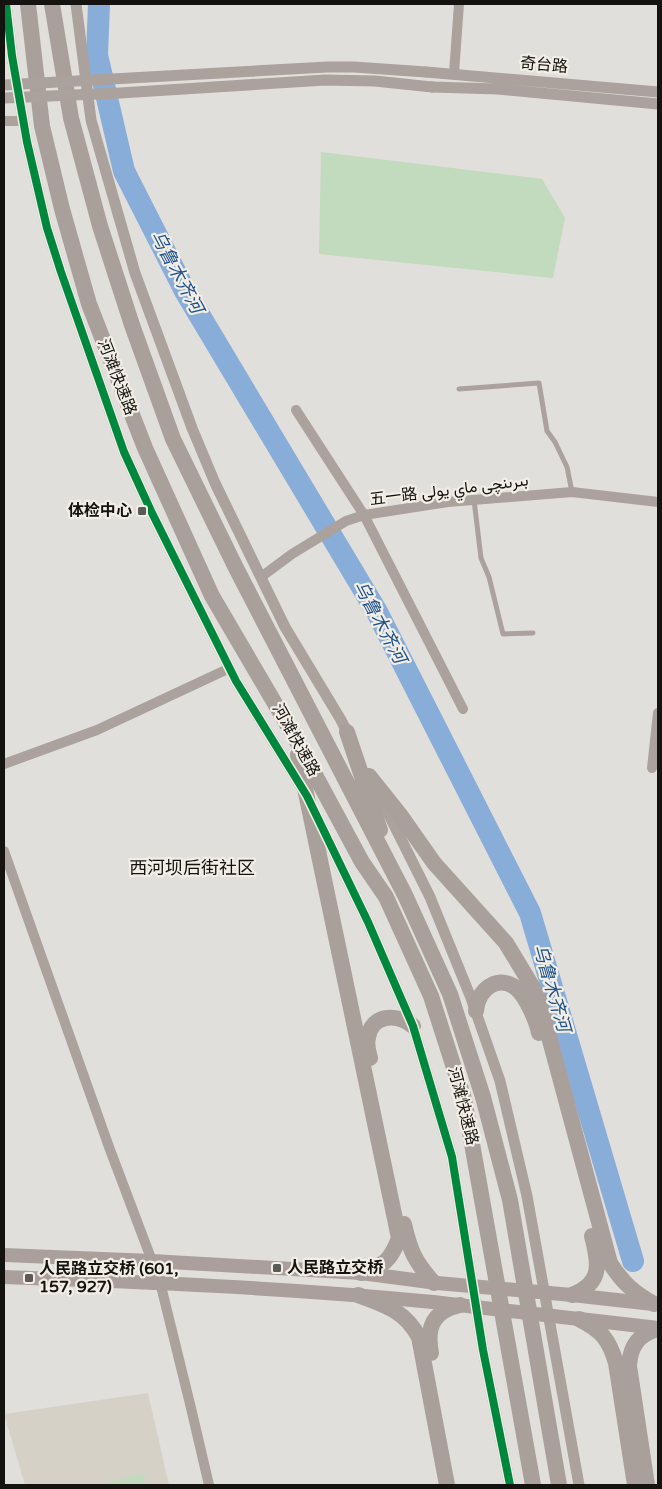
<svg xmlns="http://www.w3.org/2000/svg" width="662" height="1489" font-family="'Varela Round',Vazirmatn,'Noto Sans SC',sans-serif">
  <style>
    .built { fill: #d6d1c7 }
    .pitch { fill: #c2dabd }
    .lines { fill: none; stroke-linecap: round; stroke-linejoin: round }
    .river { stroke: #88add8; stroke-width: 22 }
    .service { stroke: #aba19d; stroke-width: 5 }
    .minor { stroke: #aba19d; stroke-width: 10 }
    .tertiary { stroke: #aba19d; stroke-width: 11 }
    .secondary { stroke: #aa9f9b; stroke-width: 14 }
    .trunk { stroke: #a9a09c; stroke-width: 16 }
    .tertiary-bridge { stroke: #aba19d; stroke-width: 11 }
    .secondary-bridge { stroke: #aa9f9b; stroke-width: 14 }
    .cycleway-casing { stroke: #f2eee5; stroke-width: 11 }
    .cycleway { stroke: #00873e; stroke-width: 8 }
    .poi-dot { fill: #5c5a57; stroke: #f2eee5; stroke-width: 2 }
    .labels { text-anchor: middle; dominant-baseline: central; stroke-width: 4.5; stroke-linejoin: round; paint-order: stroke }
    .street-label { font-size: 16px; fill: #141310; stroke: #f2eee5 }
    .poi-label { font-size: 16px; font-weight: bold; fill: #141310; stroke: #f2eee5; text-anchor: start }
    .water-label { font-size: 18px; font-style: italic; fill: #1c518d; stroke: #f2eee5 }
    .neighbourhood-label { font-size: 18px; fill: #141310; stroke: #f2eee5 }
  </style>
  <rect width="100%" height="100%" fill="#e1dfdb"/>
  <path class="built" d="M148,1393L169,1485H25L4,1414Z"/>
  <path class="pitch" d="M321,152L542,179L565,218L553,278L319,254Z
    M142,1473L146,1485H99Z"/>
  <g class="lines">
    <path class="river" d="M99,4L97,55L124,171L185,291L377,612L530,913L633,1261"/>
    <path class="service" d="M459,389L539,383L547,431L555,442L567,467L572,492
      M474,500L481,558L489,577L503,634L533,633"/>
    <path class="minor" d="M454,73L459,4
      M4,121H24
      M296,410L364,515L463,709
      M261,577L292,554L346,521L364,515L448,502L572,492L658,502
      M4,764L97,730L230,668
      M652,768L658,713
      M4,851L109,1147L160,1282L191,1408L209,1485"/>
    <path class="tertiary" d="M6,4L12,56L27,142L47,228L61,272L124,452L151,511L236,681L302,788
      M76,4L91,120L135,273L192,428L215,483L285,627L341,720L350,738
      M426,72L658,92
      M432,87L498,89L658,104
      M380,797L430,897L471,998L500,1081L527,1196L579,1485
      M314,811L368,922L413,1026L452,1157L483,1350L510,1485"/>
    <path class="secondary" d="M4,1255L152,1261L361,1273L437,1283
      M4,1277C147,1282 290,1288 433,1302
      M572,1295L653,1304
      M580,1319L658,1328"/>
    <path class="trunk" d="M28,4L42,126L62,209L89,304L145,448L212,596L294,736L362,862L386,897L431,996L464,1099L533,1485
      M52,4L71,118L100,226L132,325L173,439L236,568L405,895L450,994L483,1097L510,1200L559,1485
      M347,732L380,830
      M298,755L399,1238C391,1260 384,1266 361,1273
      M369,776L401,816L434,863L506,943L538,996L610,1263C623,1283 633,1292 654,1304
      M476,1011C477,988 501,972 519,991C527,999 537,1022 539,1033
      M370,1058C368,1051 366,1045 368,1038C371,1014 397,1013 413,1026
      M404,1224C410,1251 415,1262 434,1283
      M358,1295C386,1306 404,1310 419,1337L447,1485
      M572,1295C603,1283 599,1263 592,1236
      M579,1319C601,1330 609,1339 616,1363L635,1485
      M431,1353C426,1327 433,1311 460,1305
      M647,1485L629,1366C630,1346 639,1334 658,1329"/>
    <path class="tertiary-bridge" d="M4,85L327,67H354L426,72
      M4,98L120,93L325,80L375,81L432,87"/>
    <path class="secondary-bridge" d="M437,1283L572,1295
      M433,1302L579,1319"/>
    <g class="cycleway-casing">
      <path id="cycleway" d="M6,4L12,56L27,142L47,228L61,272L124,452L151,511L236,681L307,796L368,922L413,1026L452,1157L483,1350L510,1485"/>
    </g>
    <use href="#cycleway" class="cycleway"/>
  </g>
  <g class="poi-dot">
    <rect x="137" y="506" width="10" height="10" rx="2.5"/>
    <rect x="272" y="1263" width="10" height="10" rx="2.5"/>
    <rect x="24" y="1273" width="10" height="10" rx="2.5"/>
  </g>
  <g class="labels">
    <g class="street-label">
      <text transform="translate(544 65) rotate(5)">奇台路</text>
      <text transform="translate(117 377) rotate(69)">河滩快速路</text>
      <text transform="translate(449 490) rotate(-7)">五一路 بىرىنچى ماي يولى</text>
      <text transform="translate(296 740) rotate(61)">河滩快速路</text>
      <text transform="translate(463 1106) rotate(76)">河滩快速路</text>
    </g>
    <g class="poi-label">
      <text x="132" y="511" text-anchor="end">体检中心</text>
      <text x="287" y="1268">人民路立交桥</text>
      <text x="39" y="1269">人民路立交桥 (601,<tspan x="39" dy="18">157, 927)</tspan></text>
    </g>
    <g class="water-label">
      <text transform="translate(177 272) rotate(62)">乌鲁木齐河</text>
      <text transform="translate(380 622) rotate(62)">乌鲁木齐河</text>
      <text transform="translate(552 988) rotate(74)">乌鲁木齐河</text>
    </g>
    <g class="neighbourhood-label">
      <text x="192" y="868">西河坝后街社区</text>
    </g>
  </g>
  <rect width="662" height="1489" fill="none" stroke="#141310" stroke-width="10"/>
</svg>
